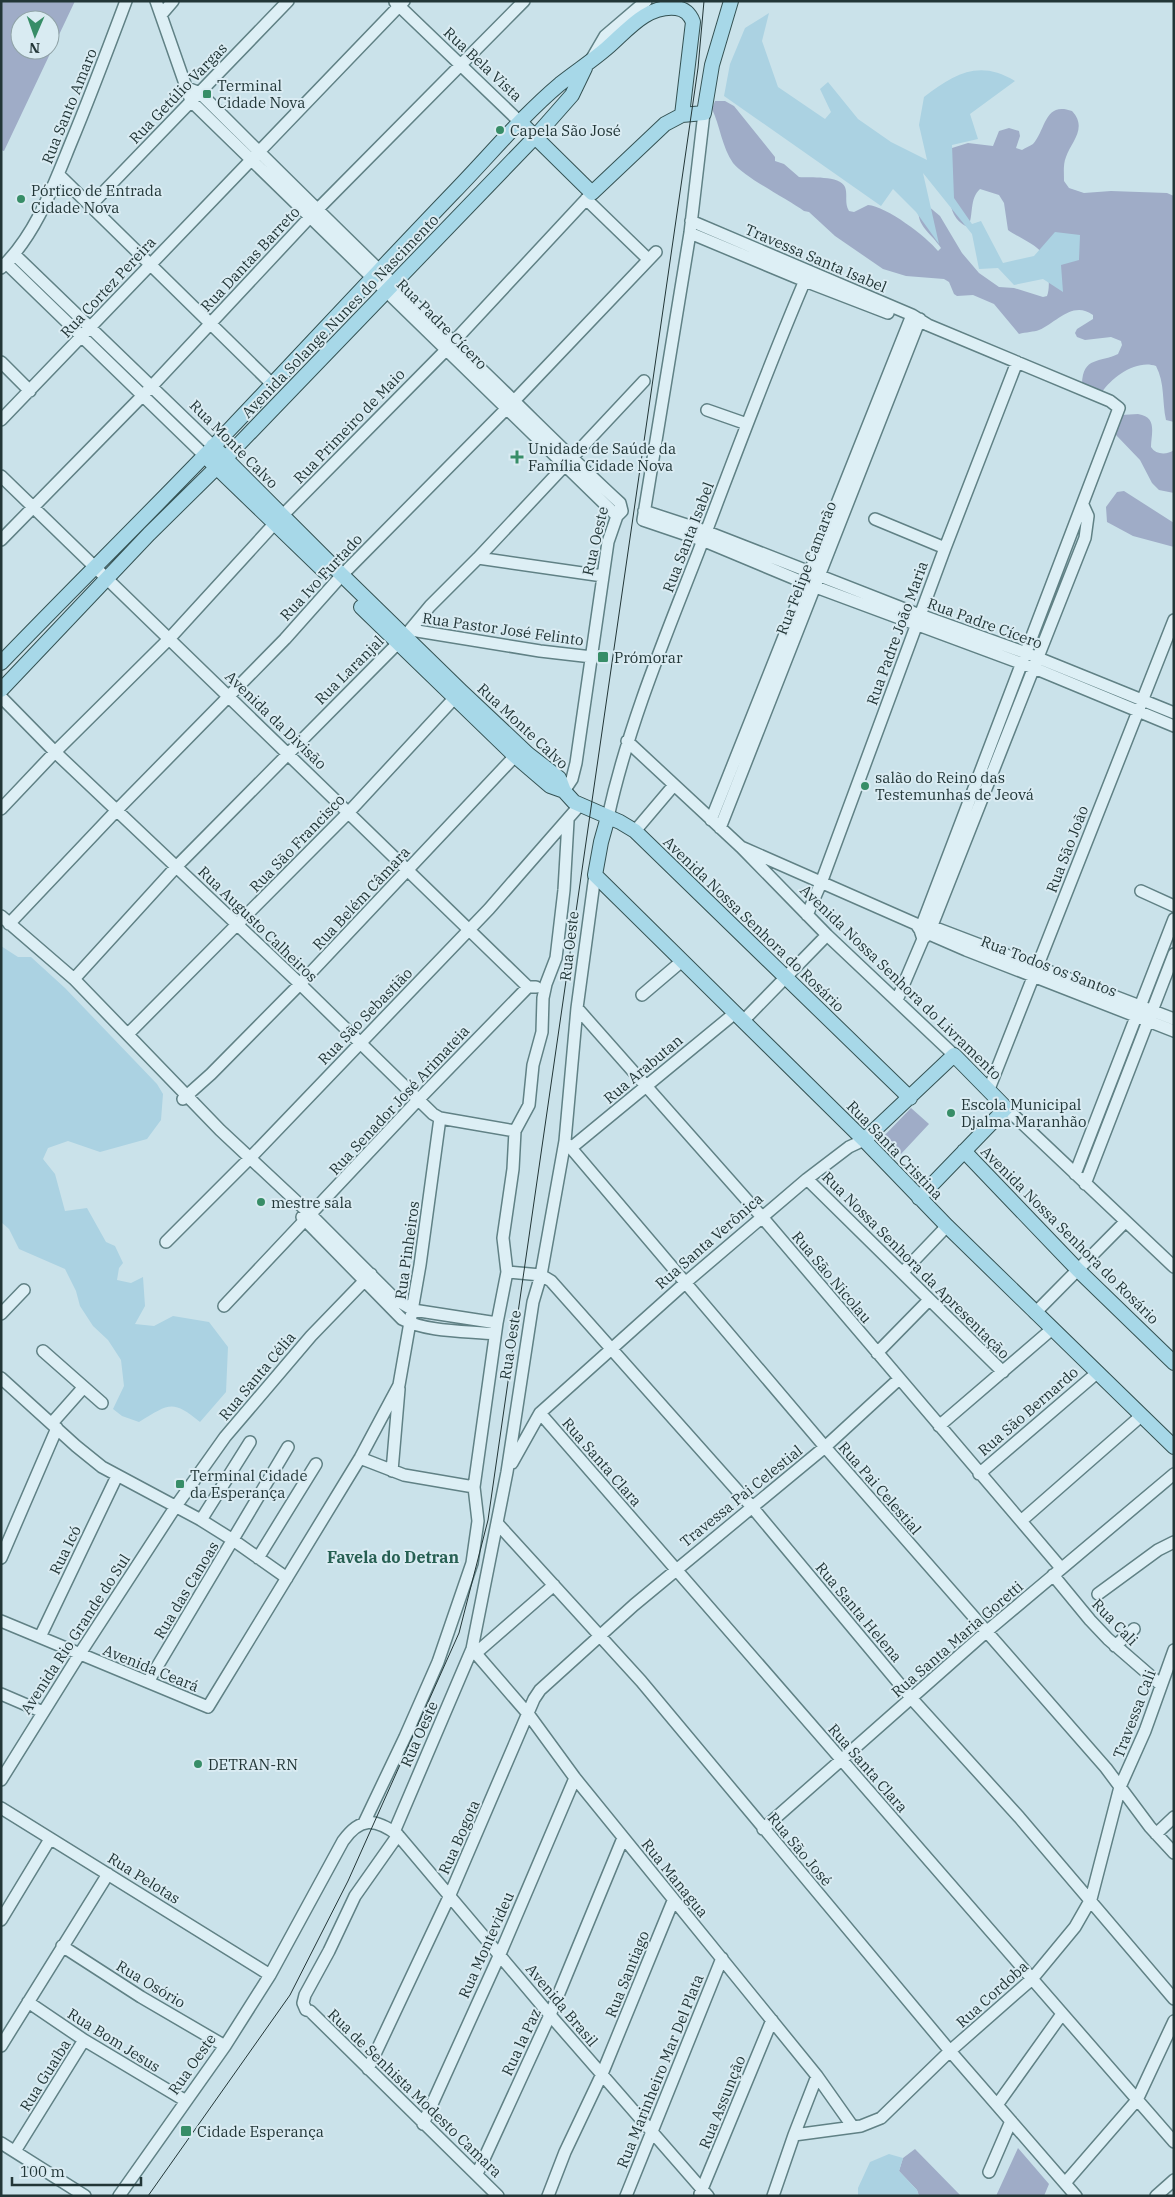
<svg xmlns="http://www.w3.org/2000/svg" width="1175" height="2197" font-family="'IBM Plex Serif',serif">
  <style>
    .green { fill: #9facc7; fill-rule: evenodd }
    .sand { fill: #abd2e2 }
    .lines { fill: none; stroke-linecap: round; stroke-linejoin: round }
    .minor-casing { stroke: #608185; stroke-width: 14 }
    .major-casing { stroke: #345253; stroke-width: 16 }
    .minor { stroke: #ddeff5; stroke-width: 11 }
    .major { stroke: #a7d8e8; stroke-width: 14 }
    .tram { stroke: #223637; stroke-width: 1 }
    .poi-dot { fill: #378d67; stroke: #d9ebf2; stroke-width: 2 }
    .labels { text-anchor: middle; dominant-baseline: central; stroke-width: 4; stroke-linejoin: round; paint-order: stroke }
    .street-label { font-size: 15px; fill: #223637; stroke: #d9ebf2 }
    .poi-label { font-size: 15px; fill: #223637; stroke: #d9ebf2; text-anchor: start }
    .neighbourhood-label { font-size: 16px; font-weight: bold; fill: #265f52; stroke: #d9ebf2 }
  </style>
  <rect width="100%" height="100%" fill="#cae2ea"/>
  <path class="green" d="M1,1H75L4,151L1,150ZM20,20H50V50H20Z
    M715,101H725L734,106L775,157V161L784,164L799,177C809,178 840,175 845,187C848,195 844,203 849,211L854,212L868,205C886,206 927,237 938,251L941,248C929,230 912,224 921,200L940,216L962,253L979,273L999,287L1014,288L1043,297L1047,296C1051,287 1048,261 1042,253C1037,245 1016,236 1008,230L1004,203L999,195L980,189C969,199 974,215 968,227C940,216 951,172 952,148L968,143L993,146L999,131L1009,128L1019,131L1020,136L1016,148L1022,150C1025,148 1030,146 1033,144C1046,130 1044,101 1072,111C1088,128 1071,142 1066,157C1063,164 1064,173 1064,181L1069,188L1084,193L1111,191L1167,193L1174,196V422L1166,420C1162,402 1165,383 1156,366C1137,359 1112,377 1102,392L1082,384C1083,356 1100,363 1118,354L1122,345L1121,341L1111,337L1085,340L1077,337L1075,333L1077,329L1093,319V315C1073,300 1057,322 1039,330C1034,332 1026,332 1019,334L994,304L973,295L957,296L954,294L949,282L944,279L906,276L883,269L835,236L809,212L804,211C787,199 744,177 733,163C722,147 720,126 712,109Z
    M1138,414C1158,417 1151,434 1151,447C1156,455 1167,455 1174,450V493L1159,490L1152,483L1140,460L1116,435L1112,422L1121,415Z
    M1124,491L1174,523V547L1133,536L1107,522L1106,507L1117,492Z
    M911,1108L929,1124L901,1154L883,1137Z
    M1018,2148L1049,2184L1044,2196H996Z
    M915,2149L961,2196H919L917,2190L899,2171L903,2158Z"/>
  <path class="sand" d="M769,13L762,41L778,87L825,119L831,112L820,89L828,82L858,119L891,142L927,160L919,125L924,97C954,74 979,59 1015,81L970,114L978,139L952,145L954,198L972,224L981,221L1003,263L1034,256L1055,232L1080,235L1079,260L1061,265L1063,292L1043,279L1014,285L998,268L979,269L972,234L923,173L939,244L916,212L893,189L881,206L724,96L730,64L745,28Z
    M1,946L18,957H31L65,988L157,1084L163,1094L161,1120L147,1139L100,1152L68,1141L48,1148L43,1159L55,1174L65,1211L87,1208L106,1242L115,1246L123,1263L119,1268L117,1280L131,1283L143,1277L145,1306L135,1324L154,1326L173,1316L209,1322L228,1347L226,1392L200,1422C172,1399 169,1404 139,1422L122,1416L113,1409L124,1386L121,1360L108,1340L93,1326L80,1306L76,1291L65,1269L19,1249L9,1229L1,1222Z
    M889,2154L903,2158L899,2171L917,2190L919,2196H858V2188L870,2162Z"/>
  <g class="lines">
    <g class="minor-casing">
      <path id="minor" d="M156,1L191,101L617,516
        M395,2L521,123
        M161,15L173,1
        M591,60L605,36L646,1
        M187,88L200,93C293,186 387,278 481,369C528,414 573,460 620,503L622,511L617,516L608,542L576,763L572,779L564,791
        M704,113L690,233L643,520L702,540L805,583L1034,668L1174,726
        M58,174L272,384
        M586,199L648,259
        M90,206L288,1
        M691,221L912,315L928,325L1110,401L1119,408L920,930L923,939
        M690,233L805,281L888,313
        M15,255L213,446
        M6,263L204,455
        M1,268C35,236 53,187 70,145C90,97 108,49 126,1
        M1,362L30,391
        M707,410L747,424
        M1,420L404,1
        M1,476L528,987
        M644,511L705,531L920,615L1026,653L1174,713
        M875,519L945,548
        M1,540L152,386L309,218L524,1
        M478,558L603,576
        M411,630L540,651L592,657
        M1,697L55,752L300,984L433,1114L440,1118L515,1131
        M627,741L741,847L827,935L954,1055
        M1,809L55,752L169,639L275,523L445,351L592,193
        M608,817C628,726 664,640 698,553C734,459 769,363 809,271
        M711,820L912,315
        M720,828L920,319
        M635,831L674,785
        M741,847L916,924L920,930L966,950L1174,1031
        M1141,891L1174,906
        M807,915L821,883L945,548L1017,362
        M1,916L74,979L220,1130L311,1215L395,1299L413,1310L497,1323
        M9,924L117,810L285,639L342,575L514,401L656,252
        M925,924L1174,1019
        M74,979L176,867L405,636L430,606L478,558L644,381
        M642,995L682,961
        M897,1000L923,939L929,933L1085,538L1088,516L1083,505
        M577,1008L762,1217L1061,1568
        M743,1021L827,935
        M129,1033L348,813L460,692
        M989,1089L1174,620
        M183,1099L211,1074L300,984L515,756
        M1006,1108L1174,1267
        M565,1141L825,1447L1106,1768L1150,1827L1174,1853
        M571,1148L735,1013
        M1075,1174L1174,919
        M807,1179L1003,1372
        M1085,1184L1174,954
        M302,1217L402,1319C426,1332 467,1331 495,1334
        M166,1242L251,1157L489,909L579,806
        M507,1272L541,1275L551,1281L752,1507L912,1699L1019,1817L1174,1999
        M903,1272L947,1226
        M224,1306L418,1100L528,987H536
        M1035,1313L1125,1222
        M1,1314L24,1290
        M43,1351L102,1403
        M877,1353L929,1300
        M1,1378L76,1446L102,1467L201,1520L233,1540L287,1578
        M540,1413L1174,2142
        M52,1423L83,1388
        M939,1426L1052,1329
        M360,1458L404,1475L474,1487
        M512,1463L540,1413L685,1283L807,1179L849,1147L864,1140
        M392,1471L399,1389
        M979,1474L1098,1372
        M201,1520L250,1442
        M1021,1521L1141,1416
        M497,1523L641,1681L950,2051L1076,2196
        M1,1558L57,1428
        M258,1558L316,1464
        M1053,1575L1090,1620L1108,1639L1161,1685
        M1098,1594L1158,1550L1174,1542
        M1,1621L208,1707L360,1458L399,1385L420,1265L440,1118
        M40,1637L117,1476
        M1115,1646L1134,1629
        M472,1649L529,1715L575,1778L817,2076L853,2127
        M476,1653L554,1585
        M148,1682L288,1447
        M1,1694L43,1712
        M1,1780L79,1655L176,1506L225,1437L311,1336L371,1274
        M1,1808L270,1975
        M364,1823L405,1737L438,1662L472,1563L478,1521L474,1487L497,1323L507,1272L503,1238L513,1169L515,1131L529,1105L533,1065L542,1032L543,998L546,984L556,958L564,890L568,821
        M763,1829L986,1632L1174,1474
        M394,1832L472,1649L507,1472L533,1302L541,1275L565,1141L577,1008L595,875
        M1156,1834L1174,1817
        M398,1835L355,1896L329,1951L305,1995L303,2003L306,2010L310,2011L498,2196
        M1,1920L50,1839
        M62,1946L141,1997L225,2046
        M28,2002L84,2040L186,2101
        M1,2046L108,1874
        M368,2069L449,1897L534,1699L540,1690L634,1605L825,1447L899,1379
        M997,2105L1062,2014
        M423,2124L500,1954L575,1778
        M794,2135L817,2076
        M1,2143L85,2196
        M15,2151L84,2040
        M989,2172L1011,2121
        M477,2174L550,2015L623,1838
        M1065,2183L1137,2100L1174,2021
        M700,2194L772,2020
        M119,2196L225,2046L270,1975L343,1841C360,1817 375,1818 398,1835L550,2015L708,2196
        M548,2196L565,2152L602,2074L673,1901
        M626,2196L722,1958
        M773,2196L794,2135L861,2126L881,2118L950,2051L1032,1979L1075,1927L1091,1899L1120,1787L1145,1731L1174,1650
        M1156,2196L1174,2180"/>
    </g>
    <g class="major-casing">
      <path id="major" d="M521,123L592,193L665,124L682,115L704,113L712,65L731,1
        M213,446L342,575L461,691L528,754L559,778L564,791L574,802L620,822L635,831L910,1098
        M210,461L324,571
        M361,607L515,756L550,786L564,791
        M1,663C77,584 155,508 230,429C305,350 379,270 454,192C489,156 522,116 560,84C575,72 592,61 607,48C627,31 646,5 676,8C685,9 690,14 693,22L682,115
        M1,690L149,534L217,467L535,137L572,95L585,68
        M608,817L601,842L595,875L864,1140L947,1226L1174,1447
        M864,1140L954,1055L1006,1108L919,1198
        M964,1151L1078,1270L1174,1363"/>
    </g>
    <use href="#minor" class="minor"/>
    <use href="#major" class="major"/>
    <path class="tram" d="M148,2196L290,1995L348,1881L459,1633L488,1520L698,68L704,1"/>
  </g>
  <g class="poi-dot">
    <rect x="202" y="89" width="10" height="10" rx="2.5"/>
    <circle cx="500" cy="130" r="5"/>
    <circle cx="21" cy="199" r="5"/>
    <path d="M514.5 449.5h5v5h5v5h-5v5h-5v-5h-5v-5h5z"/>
    <rect x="597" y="651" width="12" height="12" rx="2.5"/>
    <circle cx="865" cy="786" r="5"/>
    <circle cx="951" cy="1113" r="5"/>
    <circle cx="261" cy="1202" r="5"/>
    <rect x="175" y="1479" width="10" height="10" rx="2.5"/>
    <circle cx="198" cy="1764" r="5"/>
    <rect x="180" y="2125" width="12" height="12" rx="2.5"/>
  </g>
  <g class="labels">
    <g class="street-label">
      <text transform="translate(483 64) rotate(43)">Rua Bela Vista</text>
      <text transform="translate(178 93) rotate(-46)">Rua Getúlio Vargas</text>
      <text transform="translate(69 106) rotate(-68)">Rua Santo Amaro</text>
      <text transform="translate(816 258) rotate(23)">Travessa Santa Isabel</text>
      <text transform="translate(250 259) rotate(-47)">Rua Dantas Barreto</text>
      <text transform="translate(108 287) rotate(-47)">Rua Cortez Pereira</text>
      <text transform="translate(340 316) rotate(-46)">Avenida Solange Nunes do Nascimento</text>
      <text transform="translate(442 324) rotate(45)">Rua Padre Cícero</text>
      <text transform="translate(349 426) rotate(-46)">Rua Primeiro de Maio</text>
      <text transform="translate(234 444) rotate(45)">Rua Monte Calvo</text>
      <text transform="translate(688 537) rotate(-69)">Rua Santa Isabel</text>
      <text transform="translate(595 541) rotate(-77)">Rua Oeste</text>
      <text transform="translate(806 568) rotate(-69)">Rua Felipe Camarão</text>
      <text transform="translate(321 577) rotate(-47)">Rua Ivo Furtado</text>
      <text transform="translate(985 623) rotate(20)">Rua Padre Cícero</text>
      <text transform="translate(503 629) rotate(8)">Rua Pastor José Felinto</text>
      <text transform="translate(897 633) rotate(-70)">Rua Padre João Maria</text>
      <text transform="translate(349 670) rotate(-45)">Rua Laranjal</text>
      <text transform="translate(276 720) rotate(44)">Avenida da Divisão</text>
      <text transform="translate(523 726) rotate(43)">Rua Monte Calvo</text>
      <text transform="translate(297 843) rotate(-46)">Rua São Francisco</text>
      <text transform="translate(1067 849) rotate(-69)">Rua São João</text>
      <text transform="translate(361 898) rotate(-47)">Rua Belém Câmara</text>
      <text transform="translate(258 924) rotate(44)">Rua Augusto Calheiros</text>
      <text transform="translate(754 924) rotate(44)">Avenida Nossa Senhora do Rosário</text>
      <text transform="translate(569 946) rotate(-83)">Rua Oeste</text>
      <text transform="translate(1049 966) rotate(21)">Rua Todos os Santos</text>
      <text transform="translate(901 982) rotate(44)">Avenida Nossa Senhora do Livramento</text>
      <text transform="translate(365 1016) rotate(-46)">Rua São Sebastião</text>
      <text transform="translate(643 1069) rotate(-40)">Rua Arabutan</text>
      <text transform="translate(399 1100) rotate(-47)">Rua Senador José Arimateia</text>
      <text transform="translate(895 1150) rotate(46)">Rua Santa Cristina</text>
      <text transform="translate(1070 1235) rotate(45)">Avenida Nossa Senhora do Rosário</text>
      <text transform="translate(709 1241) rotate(-41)">Rua Santa Verônica</text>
      <text transform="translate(407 1250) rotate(-82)">Rua Pinheiros</text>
      <text transform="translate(916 1265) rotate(45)">Rua Nossa Senhora da Apresentação</text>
      <text transform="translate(832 1277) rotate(50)">Rua São Nicolau</text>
      <text transform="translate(510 1345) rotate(-81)">Rua Oeste</text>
      <text transform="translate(257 1376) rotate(-50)">Rua Santa Célia</text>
      <text transform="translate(1028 1411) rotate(-41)">Rua São Bernardo</text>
      <text transform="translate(602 1462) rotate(49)">Rua Santa Clara</text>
      <text transform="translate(880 1488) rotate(49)">Rua Pai Celestial</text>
      <text transform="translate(741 1496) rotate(-39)">Travessa Pai Celestial</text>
      <text transform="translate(65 1550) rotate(-64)">Rua Icó</text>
      <text transform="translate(186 1590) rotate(-59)">Rua das Canoas</text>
      <text transform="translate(859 1612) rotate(50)">Rua Santa Helena</text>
      <text transform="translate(1115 1622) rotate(46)">Rua Cali</text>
      <text transform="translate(75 1634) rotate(-57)">Avenida Rio Grande do Sul</text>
      <text transform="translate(957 1639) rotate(-41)">Rua Santa Maria Goretti</text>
      <text transform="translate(151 1668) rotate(22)">Avenida Ceará</text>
      <text transform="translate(1134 1714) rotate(-69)">Travessa Cali</text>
      <text transform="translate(419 1734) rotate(-66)">Rua Oeste</text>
      <text transform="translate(868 1768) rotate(49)">Rua Santa Clara</text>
      <text transform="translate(459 1837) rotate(-66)">Rua Bogota</text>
      <text transform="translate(800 1849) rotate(50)">Rua São José</text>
      <text transform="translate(144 1878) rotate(32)">Rua Pelotas</text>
      <text transform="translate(675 1878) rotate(51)">Rua Managua</text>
      <text transform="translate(486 1945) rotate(-66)">Rua Montevideu</text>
      <text transform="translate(627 1974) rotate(-68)">Rua Santiago</text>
      <text transform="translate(151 1984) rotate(31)">Rua Osório</text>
      <text transform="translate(992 1994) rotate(-42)">Rua Cordoba</text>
      <text transform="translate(562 2005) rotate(50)">Avenida Brasil</text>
      <text transform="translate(114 2040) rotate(32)">Rua Bom Jesus</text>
      <text transform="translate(521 2042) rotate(-65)">Rua la Paz</text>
      <text transform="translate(192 2064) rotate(-55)">Rua Oeste</text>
      <text transform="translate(660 2071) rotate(-68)">Rua Marinheiro Mar Del Plata</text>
      <text transform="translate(45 2075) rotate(-58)">Rua Guaíba</text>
      <text transform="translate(415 2093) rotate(44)">Rua de Senhista Modesto Camara</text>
      <text transform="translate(722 2102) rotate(-68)">Rua Assunção</text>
    </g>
    <g class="poi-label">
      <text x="217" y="85">Terminal<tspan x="217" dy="17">Cidade Nova</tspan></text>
      <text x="510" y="130">Capela São José</text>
      <text x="31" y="190">Pórtico de Entrada<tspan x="31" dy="17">Cidade Nova</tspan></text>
      <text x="528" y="448">Unidade de Saúde da<tspan x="528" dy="17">Família Cidade Nova</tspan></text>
      <text x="614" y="657">Prómorar</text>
      <text x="875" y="777">salão do Reino das<tspan x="875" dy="17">Testemunhas de Jeová</tspan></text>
      <text x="961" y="1104">Escola Municipal<tspan x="961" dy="17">Djalma Maranhão</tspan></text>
      <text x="271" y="1202">mestre sala</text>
      <text x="190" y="1475">Terminal Cidade<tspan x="190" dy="17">da Esperança</tspan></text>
      <text x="208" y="1764">DETRAN-RN</text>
      <text x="197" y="2131">Cidade Esperança</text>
    </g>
    <g class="neighbourhood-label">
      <text x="393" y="1557">Favela do Detran</text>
    </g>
  </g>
  <rect width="1175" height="2197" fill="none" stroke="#223637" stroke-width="5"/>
  <g transform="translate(35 35) rotate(182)"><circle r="24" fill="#d9ebf2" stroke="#90a3a7"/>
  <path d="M0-4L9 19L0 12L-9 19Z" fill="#378d67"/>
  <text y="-8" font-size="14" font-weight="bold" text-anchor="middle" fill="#223637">N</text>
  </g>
  <path d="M12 2177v8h129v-8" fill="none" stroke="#223637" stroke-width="2.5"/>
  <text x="20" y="2177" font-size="15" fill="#223637" stroke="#d9ebf2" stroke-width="4" paint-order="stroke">100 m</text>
</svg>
